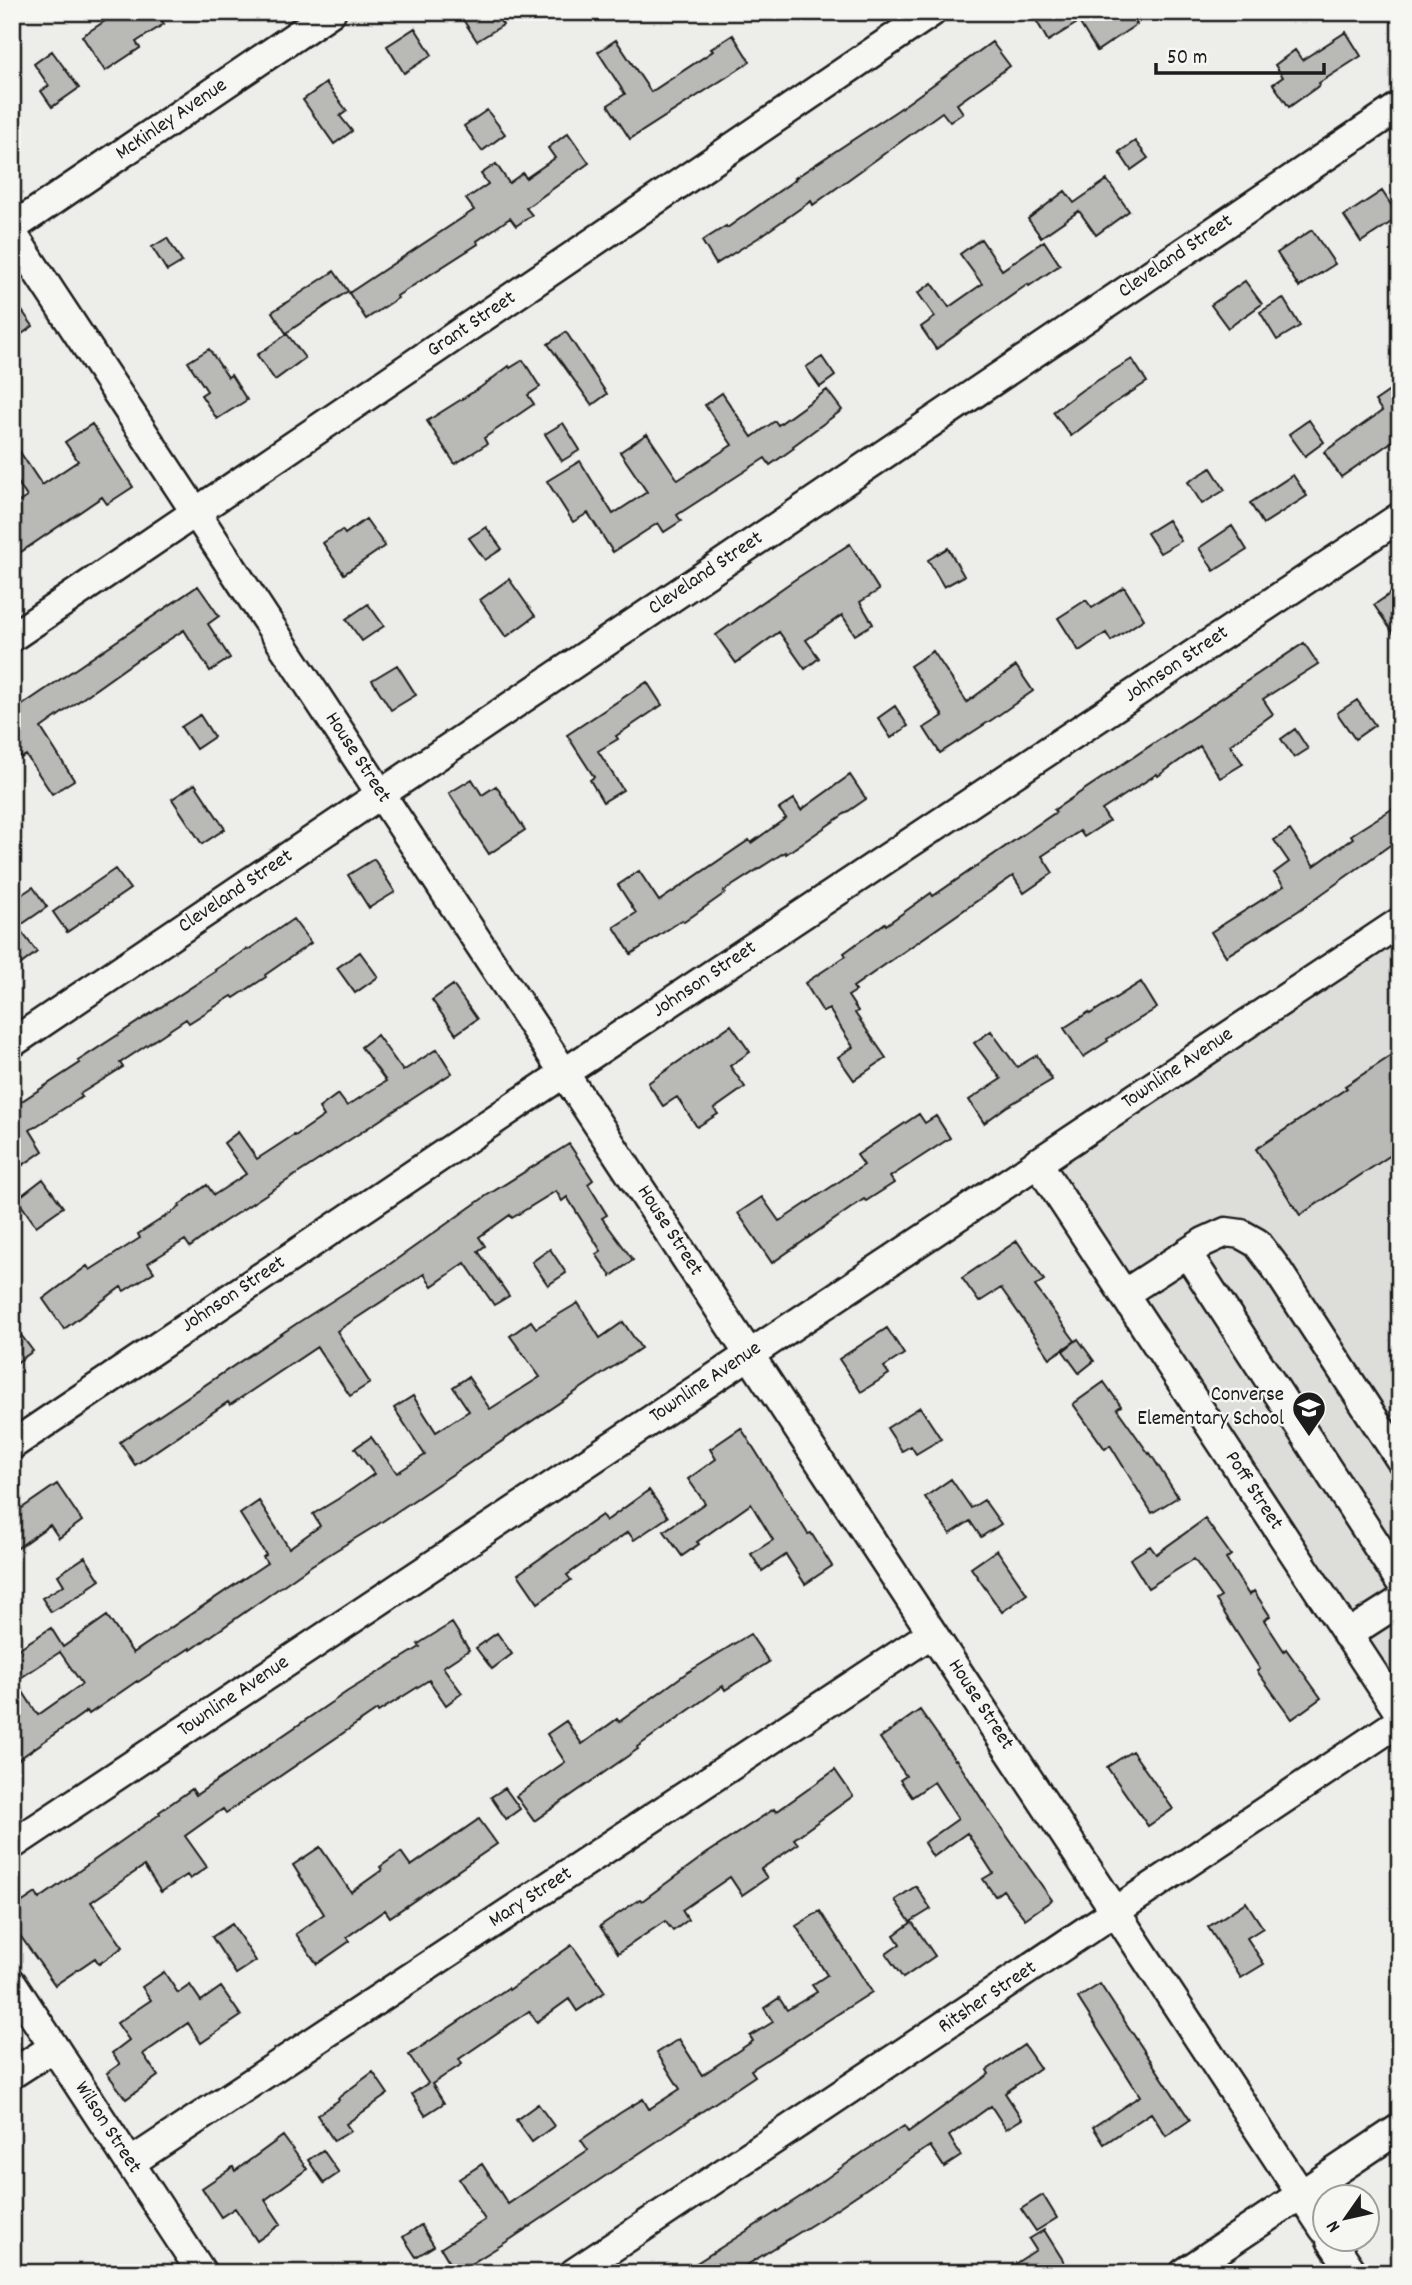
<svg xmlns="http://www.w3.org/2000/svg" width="1412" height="2285" font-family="Dekko,sans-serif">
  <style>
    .built { fill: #ddddda }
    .building { fill: #b9b9b6; stroke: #1c1c1c; stroke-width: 2; fill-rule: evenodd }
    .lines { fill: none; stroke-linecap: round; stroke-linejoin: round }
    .minor-casing { stroke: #1c1c1c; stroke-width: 33 }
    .minor { stroke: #f6f6f2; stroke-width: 28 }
    .labels { text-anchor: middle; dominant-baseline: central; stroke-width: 5; stroke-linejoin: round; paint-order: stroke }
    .street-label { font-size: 21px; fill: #1c1c1c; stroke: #f6f6f2 }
    .poi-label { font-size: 21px; fill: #1c1c1c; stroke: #f6f6f2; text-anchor: end }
  </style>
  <rect width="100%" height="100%" fill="#edede9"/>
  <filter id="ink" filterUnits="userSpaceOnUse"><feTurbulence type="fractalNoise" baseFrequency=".0143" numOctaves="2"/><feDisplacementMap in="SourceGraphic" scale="14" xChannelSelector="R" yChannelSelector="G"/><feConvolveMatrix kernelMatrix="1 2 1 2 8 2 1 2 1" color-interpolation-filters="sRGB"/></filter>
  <g filter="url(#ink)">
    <path class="built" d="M1400,919V1714L1037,1162Z"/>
    <path class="building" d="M119,12H156L164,24L136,42L140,48L105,71L82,36Z
      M458,12H494L503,25L477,41Z
      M1045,12H1130L1137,24L1097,51L1079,22L1048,41L1035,18Z
      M415,28L432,55L404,73L387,46Z
      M1346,32L1361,56L1319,83L1320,85L1289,107L1273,84L1283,77L1275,65L1295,50L1302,60Z
      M733,35L750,62L630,139L608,105L625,94L598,52L616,40L651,92L713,51L711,49Z
      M992,42L1010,66L957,104L963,113L950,122L942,112L813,205L811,201L758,238L716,264L702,241L726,226L727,228L796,179L795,178L898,110Z
      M52,51L79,88L52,107L41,91L49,86L34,64Z
      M326,83L347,111L340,116L352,131L334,144L303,100Z
      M487,110L505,134L482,151L464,126Z
      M568,133L589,163L526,208L532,215L516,226L510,218L477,241L478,244L397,296L398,298L366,319L349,293L474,210L466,199L488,184L481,174L496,164L509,183L523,173L526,178L555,158L548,148Z
      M1135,141L1148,158L1131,170L1119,152Z
      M1107,180L1129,211L1096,235L1079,211L1041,237L1028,219L1065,191L1074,203Z
      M1382,191L1399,217L1361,242L1344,216Z
      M1312,230L1335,264L1299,287L1277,253Z
      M167,238L182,262L167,271L152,247Z
      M981,239L1002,270L1044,241L1060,265L1029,286L1028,284L936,349L921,327L935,317L918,293L932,283L949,307L982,284L960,254Z
      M334,271L348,291L286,333L272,312Z
      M1245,281L1262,304L1228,328L1211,305Z
      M12,297L33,326L12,341Z
      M1283,298L1300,326L1277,340L1260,312Z
      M566,332L607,394L592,405L548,344Z
      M287,334L305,358L275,380L257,355Z
      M209,349L228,377L231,375L247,400L217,419L201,395L207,391L188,362Z
      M822,357L835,376L820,387L806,367Z
      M1132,359L1147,382L1113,404L1071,436L1053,412L1082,390Z
      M523,360L540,387L528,395L534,404L484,438L487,444L455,464L427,421L481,387L509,366L510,368Z
      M1400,384V436L1341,477L1324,452L1382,411L1375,401Z
      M827,390L842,410L793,446L794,448L770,465L765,458L677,515L681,521L664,532L658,523L613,552L588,513L573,522L547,481L580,461L613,514L647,492L620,452L647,434L678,480L732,445L705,405L722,393L752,437L775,421L778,425Z
      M1309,420L1324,442L1305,456L1289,434Z
      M563,423L580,450L562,461L545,434Z
      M92,424L133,487L107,504L102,497L12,558V506L27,497L12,473V440L42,485L78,461L65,442Z
      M1211,468L1225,490L1202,504L1188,482Z
      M1293,475L1307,496L1263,524L1250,503Z
      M366,519L385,546L344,574L323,543L342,530L345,534Z
      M1168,520L1181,541L1160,553L1147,533Z
      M1232,526L1247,550L1214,571L1199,548Z
      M486,527L502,549L485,560L469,538Z
      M850,544L879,590L860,602L873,624L855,635L842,615L806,640L819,658L805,669L779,632L736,663L716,635L797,578Z
      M948,548L964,576L944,587L928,560Z
      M509,579L535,616L506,637L480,600Z
      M198,586L219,616L208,624L230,658L210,671L184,630L141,658V657L41,728L74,780L52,794L26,755L21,758L12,745V712Z
      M1124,587L1144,619L1111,641L1106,633L1079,651L1058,618L1086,600L1092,608Z
      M1400,587V643L1374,605Z
      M368,604L384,626L362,641L346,619Z
      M1304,643L1318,664L1263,699L1273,714L1230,745L1243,764L1220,778L1200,746L1158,776L1157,774L1102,810L1109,821L1084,837L1080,831L1042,856L1053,873L1024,893L1013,876L853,987L856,991L848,996L858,1011L855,1013L886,1058L854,1080L838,1057L853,1047L829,1009L823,1012L805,983L846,956L844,953L885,923L886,925L931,893L933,896L1056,812L1054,810Z
      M933,651L967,702L1016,666L1033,691L993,719L940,753L924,728L943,716L910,666Z
      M397,665L416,695L391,710L372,680Z
      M647,682L662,705L616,736L618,739L598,751L623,790L603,802L590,780L594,777L567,735Z
      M1357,700L1375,725L1355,739L1337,713Z
      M895,706L908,726L891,738L878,718Z
      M200,715L214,737L196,749L181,727Z
      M1295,729L1308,749L1294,758L1281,739Z
      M850,775L866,799L786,854L785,852L724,891L725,893L684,922L682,920L631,954L614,927L636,913L618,885L639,871L659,901L749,840L751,843L786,818L779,809L794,799L801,810Z
      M472,779L482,795L496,786L525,830L489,854L449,793Z
      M195,784L225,829L202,844L172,799Z
      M1400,804V838L1298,911L1226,956L1211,932L1284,886L1274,873L1289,862L1274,840L1290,830L1314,866L1353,838L1351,835Z
      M374,859L395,892L369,908L348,875Z
      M115,869L130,889L67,932L53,912Z
      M33,887L47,907L18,927L37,952L12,971V901Z
      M293,919L311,943L265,975L266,977L234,998L232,996L189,1023L186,1019L120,1063L123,1067L80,1094L82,1097L30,1130L43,1151L23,1165L12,1148V1103L14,1106L80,1063L78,1061L216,971L215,970L247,949L248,950Z
      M360,952L378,977L355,993L337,968Z
      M1141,982L1157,1008L1107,1039L1108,1041L1083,1057L1064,1028L1089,1012L1090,1014Z
      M453,985L477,1019L456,1034L432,1000Z
      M731,1025L750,1052L730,1066L745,1087L714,1109L718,1114L697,1127L677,1097L663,1106L648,1083Z
      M991,1031L1017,1067L1037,1055L1052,1080L1006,1107L984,1123L969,1100L1001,1079L974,1043Z
      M377,1035L403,1071L437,1049L452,1073L222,1223L190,1247L185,1240L148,1263L154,1272L124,1291L121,1287L64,1329L43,1299L87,1266L90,1270L140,1238L138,1234L180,1207L179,1205L207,1185L214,1195L246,1174L224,1143L238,1132L257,1159L294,1135L295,1136L324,1116L319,1108L338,1094L347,1106L386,1081L361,1047Z
      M1400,1050V1149L1300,1215L1256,1149L1347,1088L1345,1086Z
      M919,1114L925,1123L936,1116L950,1138L890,1177L894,1183L866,1201L864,1199L772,1263L738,1213L762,1197L779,1221L783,1219L864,1165L857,1155Z
      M569,1144L593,1180L588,1184L607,1215L602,1218L633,1260L611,1276L596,1254L601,1251L567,1197L562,1201L556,1191L512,1218L510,1215L479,1237L485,1246L478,1251L509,1296L494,1305L465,1263L432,1286L424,1274L337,1331L370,1383L350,1396L317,1347L230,1405L228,1402L135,1465L120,1442L299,1322L390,1264L486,1196Z
      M43,1179L63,1207L36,1226L17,1199Z
      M1017,1241L1044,1280L1035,1286L1075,1341L1050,1358L1001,1288L979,1302L962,1278Z
      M550,1249L566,1273L548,1285L532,1262Z
      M578,1303L600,1338L623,1322L641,1348L377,1525L312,1565L191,1650L190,1648L138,1682L137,1681L89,1714L87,1711L12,1764V1653L51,1628L63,1647L107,1616L133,1653L267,1563L263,1557L266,1555L240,1514L259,1501L289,1548L320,1526L313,1514L338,1499L374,1474L355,1448L371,1437L397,1473L425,1455L394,1408L413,1396L436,1432L469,1411L453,1387L468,1377L490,1409L540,1377L510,1336L531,1321L536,1328ZM60,1652L82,1684L38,1715L16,1681Z
      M12,1323L33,1351L12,1366Z
      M887,1328L904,1354L884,1367L889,1374L861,1392L839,1359Z
      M1078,1339L1094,1361L1079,1373L1063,1351Z
      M1104,1382L1121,1406L1117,1409L1149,1454L1150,1453L1178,1497L1152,1513L1110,1445L1105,1449L1073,1404Z
      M920,1407L941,1439L916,1454L911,1446L902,1451L887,1428Z
      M741,1428L808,1534L811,1533L832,1566L805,1584L786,1555L762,1571L751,1554L773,1540L751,1504L697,1542L699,1544L682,1556L664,1531L705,1503L688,1479L716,1459L710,1449Z
      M951,1479L971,1508L984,1500L1001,1524L981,1537L970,1521L950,1534L925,1497Z
      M57,1484L82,1521L59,1538L50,1525L12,1552V1515Z
      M649,1490L668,1517L634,1540L628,1532L567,1575L571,1580L538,1603L518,1574L602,1515L606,1521Z
      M1205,1519L1231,1555L1226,1559L1249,1595L1254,1591L1270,1616L1264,1620L1284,1651L1286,1649L1321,1698L1292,1719L1257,1671L1260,1669L1216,1600L1221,1597L1194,1559L1148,1588L1130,1559L1150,1546L1156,1554Z
      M997,1550L1027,1594L1002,1612L971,1568Z
      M85,1557L100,1580L87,1589L88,1590L51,1612L42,1598L64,1585L58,1575Z
      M452,1623L469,1650L443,1667L462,1693L446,1705L429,1680L378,1712L377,1710L226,1813L223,1809L185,1836L207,1867L190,1879L187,1875L161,1892L144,1866L91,1902L123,1947L99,1964L95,1958L55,1985L12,1924V1909L36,1893L39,1899L160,1814L159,1812L192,1789L196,1795L348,1691L420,1647L418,1644Z
      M497,1633L512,1654L492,1669L476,1648Z
      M750,1634L769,1662L725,1690L723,1686L637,1747L638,1749L534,1821L516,1796L565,1762L547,1734L566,1721L582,1744L617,1719L619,1722L685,1674Z
      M920,1710L955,1760L956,1759L992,1815L1052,1900L1025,1919L1003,1890L995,1896L983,1879L993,1873L967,1833L933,1857L924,1843L958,1819L934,1782L912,1797L900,1780L906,1776L880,1738Z
      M1132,1751L1173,1809L1148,1826L1107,1767Z
      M835,1770L853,1796L794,1839L798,1844L761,1869L767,1878L742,1895L730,1877L682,1910L688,1920L673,1931L665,1921L618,1953L600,1926L640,1899L642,1901L706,1854L774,1809L776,1812Z
      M505,1788L520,1809L506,1819L491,1797Z
      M479,1819L497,1844L390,1917L385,1910L347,1937L350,1941L317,1964L296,1934L324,1914L293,1865L320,1847L351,1892L382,1870L380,1867L401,1852L411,1866Z
      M916,1886L931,1909L910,1922L895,1900Z
      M1246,1902L1263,1928L1247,1938L1264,1964L1241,1978L1208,1927Z
      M820,1911L872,1992L751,2070L755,2076L511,2239L456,2273L441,2248L485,2220L459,2179L482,2164L508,2204L588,2150L581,2140L620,2113L643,2099L649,2109L680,2089L657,2053L679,2039L702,2075L753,2041L750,2036L773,2022L764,2008L779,1998L787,2010L817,1992L812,1985L827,1975L796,1926Z
      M912,1922L935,1956L903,1978L886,1954L900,1944L894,1935Z
      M232,1924L256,1961L236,1974L212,1937Z
      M572,1945L605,1992L577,2011L569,1999L537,2022L529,2011L459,2059L462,2064L432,2084L444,2103L425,2115L412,2094L428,2083L409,2055L508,1988L509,1990Z
      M164,1972L178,1993L190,1985L201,2001L221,1987L241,2016L201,2043L188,2023L143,2054L158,2076L126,2099L107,2073L120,2064L112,2053L129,2040L117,2023L151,2000L142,1987Z
      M1100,1984L1190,2120L1166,2136L1151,2113L1104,2144L1093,2127L1140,2096L1078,1998Z
      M1024,2045L1040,2068L1005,2093L1022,2119L1006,2129L991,2106L949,2136L961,2156L944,2167L930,2146L821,2219L734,2273H681L803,2195L862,2153L904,2126L908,2132L989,2074L987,2070Z
      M373,2072L388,2094L346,2124L351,2131L334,2141L317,2115L339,2100L338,2098Z
      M538,2104L554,2126L532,2142L516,2120Z
      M283,2136L307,2169L265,2200L281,2224L257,2241L235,2208L221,2217L202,2188L233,2167L235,2171Z
      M323,2150L339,2173L324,2183L308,2160Z
      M1043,2195L1057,2218L1036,2231L1021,2209Z
      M421,2225L434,2246L416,2257L403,2237Z
      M1044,2230L1066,2265L1054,2273H1001L1036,2250L1029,2239Z"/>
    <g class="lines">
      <g class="minor-casing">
        <path id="minor" d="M12,228L331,12
          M12,233L1324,2229
          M12,637L932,12
          M12,1043L1400,106
          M1037,1162L1400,1714
          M1187,1253L1400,1581
          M1124,1294L1204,1242L1226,1232L1241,1234L1257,1243L1276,1268L1400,1459
          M12,1445L564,1073L1400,517
          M1347,1635L1400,1601
          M12,1845L1400,922
          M12,1983L202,2273
          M12,2074L54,2047
          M130,2163L932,1633
          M1331,2240L1353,2273
          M574,2273L1400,1721
          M1184,2273L1400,2128"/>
      </g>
      <use href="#minor" class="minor"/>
    </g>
  </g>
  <defs>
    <g id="school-pin" transform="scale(1.75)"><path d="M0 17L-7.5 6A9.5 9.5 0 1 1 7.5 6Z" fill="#1c1c1c" stroke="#f6f6f2"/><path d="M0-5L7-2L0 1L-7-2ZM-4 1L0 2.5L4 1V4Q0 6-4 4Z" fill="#fff"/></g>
  </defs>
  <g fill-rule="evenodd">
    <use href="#school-pin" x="1309" y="1408"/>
  </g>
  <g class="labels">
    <g class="street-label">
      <text transform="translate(172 120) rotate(-34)">McKinley Avenue</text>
      <text transform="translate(1176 257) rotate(-34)">Cleveland Street</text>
      <text transform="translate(472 325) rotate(-34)">Grant Street</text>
      <text transform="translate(706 574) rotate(-34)">Cleveland Street</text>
      <text transform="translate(1177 665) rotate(-34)">Johnson Street</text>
      <text transform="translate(357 758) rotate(57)">House Street</text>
      <text transform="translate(236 892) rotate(-34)">Cleveland Street</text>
      <text transform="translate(705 980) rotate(-34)">Johnson Street</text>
      <text transform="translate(1178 1069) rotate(-34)">Townline Avenue</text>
      <text transform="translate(669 1231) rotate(57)">House Street</text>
      <text transform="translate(234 1295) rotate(-34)">Johnson Street</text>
      <text transform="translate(706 1383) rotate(-34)">Townline Avenue</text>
      <text transform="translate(1253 1491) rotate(57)">Poff Street</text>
      <text transform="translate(234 1697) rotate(-34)">Townline Avenue</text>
      <text transform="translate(980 1705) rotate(57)">House Street</text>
      <text transform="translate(531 1898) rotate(-33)">Mary Street</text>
      <text transform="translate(988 1998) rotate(-34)">Ritsher Street</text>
      <text transform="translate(107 2128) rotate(57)">Wilson Street</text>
    </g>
    <g class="poi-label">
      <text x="1284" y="1396">Converse<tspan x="1284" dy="24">Elementary School</tspan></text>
    </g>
  </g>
  <rect width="1412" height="2285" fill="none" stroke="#f6f6f2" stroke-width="42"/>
  <rect x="21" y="21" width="1370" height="2243" fill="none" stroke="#1c1c1c" stroke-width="2.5" filter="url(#ink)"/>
  <g transform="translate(1346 2218) rotate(236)"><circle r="33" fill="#f6f6f2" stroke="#9f9f9c" stroke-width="2"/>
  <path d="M0-5L12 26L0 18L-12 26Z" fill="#1c1c1c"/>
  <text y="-10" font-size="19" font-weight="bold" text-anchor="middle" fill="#1c1c1c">N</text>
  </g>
  <path d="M1156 63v10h168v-10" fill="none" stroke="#1c1c1c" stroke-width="3.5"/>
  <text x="1167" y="63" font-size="21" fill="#1c1c1c" stroke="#f6f6f2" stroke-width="5" paint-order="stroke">50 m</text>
</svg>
